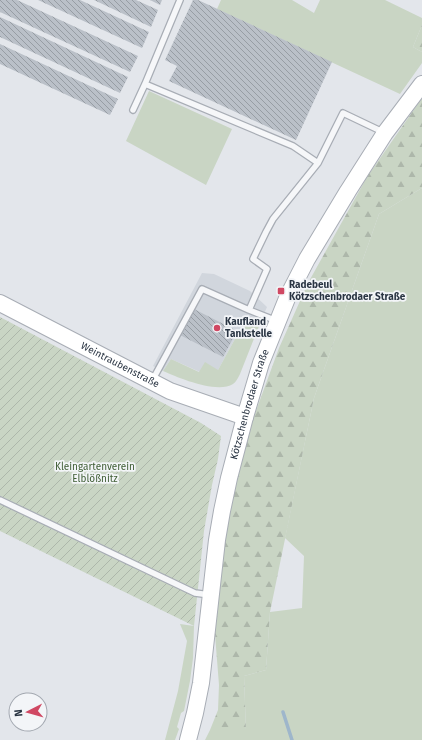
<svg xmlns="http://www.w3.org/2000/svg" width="422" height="740" font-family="'Fira Sans',sans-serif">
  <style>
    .built { fill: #d1d6dd }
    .grass { fill: #c9d5c4 }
    .forest { fill: url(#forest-firs) }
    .garden { fill: url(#garden-furrows) }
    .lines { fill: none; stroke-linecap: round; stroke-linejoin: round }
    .stream { stroke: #9eb6cb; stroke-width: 3.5 }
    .building { fill: url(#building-back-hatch) }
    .lane-casing { stroke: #a8adb5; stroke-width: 8 }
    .secondary-casing { stroke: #a8adb5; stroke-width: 18 }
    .lane { stroke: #f6f7f9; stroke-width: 5.5 }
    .secondary { stroke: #fff; stroke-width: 16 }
    .poi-dot { fill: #d04863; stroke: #f3f5f8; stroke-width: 1.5 }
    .labels { text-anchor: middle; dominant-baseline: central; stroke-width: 3.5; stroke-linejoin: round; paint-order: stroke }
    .poi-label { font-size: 10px; font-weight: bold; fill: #2a3543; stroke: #f3f5f8; text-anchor: start }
    .street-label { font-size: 10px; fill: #2a3543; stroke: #f3f5f8 }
    .park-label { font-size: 10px; fill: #415f37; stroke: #f3f5f8 }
  </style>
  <defs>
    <pattern id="forest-firs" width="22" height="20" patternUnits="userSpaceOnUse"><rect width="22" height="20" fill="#c9d5c4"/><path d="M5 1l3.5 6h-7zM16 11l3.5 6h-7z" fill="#adb7aa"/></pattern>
    <pattern id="garden-furrows" width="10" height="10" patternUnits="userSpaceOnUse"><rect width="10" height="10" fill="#c9d5c4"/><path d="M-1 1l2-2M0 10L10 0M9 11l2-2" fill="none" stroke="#adb7aa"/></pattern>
    <pattern id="building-back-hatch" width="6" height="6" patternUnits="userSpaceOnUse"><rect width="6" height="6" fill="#bac0c8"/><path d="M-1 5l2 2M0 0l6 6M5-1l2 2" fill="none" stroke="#979da4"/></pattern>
  </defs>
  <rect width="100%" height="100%" fill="#e3e6eb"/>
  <path class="built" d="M202,273L214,274L250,291L267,307L261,321L255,319L241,328L218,370L200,372L171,359L163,371L153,366Z"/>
  <path class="grass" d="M221,0H292L314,13L320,0H385L422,18V25L413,47L422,52V63L400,94L217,9Z
    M149,91L232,129L206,185L126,141Z
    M422,188V740H205L210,730H246L244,676L266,670L270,612L302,608L304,556L285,538L314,398L379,214Z
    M255,319L261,321L240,374C238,378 236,382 233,384C217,394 179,378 163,371L171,359L199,372L205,362L218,370L241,328Z
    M180,624L194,626L193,658L190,681L184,711L181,713L177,727L179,729L175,740H165L178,691L187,641Z"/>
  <path class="forest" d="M422,25V52L413,47Z
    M422,98V188L379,214L314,398L270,612L266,670L244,676L246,730H210L218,710L219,685L214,622L225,527L253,419L279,348L308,283L367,177Z"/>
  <path class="garden" d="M0,317L201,423L221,436L218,459L212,485L204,531L194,626L0,531Z"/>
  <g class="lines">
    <path class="stream" d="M283,712L292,740"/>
  </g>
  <path class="building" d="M0,0H17L138,56L130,72L0,12Z
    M38,0H80L149,32L142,48Z
    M94,0H136L158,10L151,27Z
    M150,0H162L160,5Z
    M193,0H198L332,62L296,140L169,81L177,66L165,60Z
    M0,17L128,77L120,93L0,37Z
    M0,44L118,99L110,115L0,64Z
    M194,309L237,331L223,357L180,335Z"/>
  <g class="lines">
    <g class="lane-casing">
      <path id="lane" d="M145,84L293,146L318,163L343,113L385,133
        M133,110L145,84L180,0
        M249,310L267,269L253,259L266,232L273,219L318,163
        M152,381L202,289L249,310L277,321
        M0,500L195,593L210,595"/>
    </g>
    <g class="secondary-casing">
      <g id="secondary">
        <path id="s1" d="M0,303L170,391L245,417"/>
        <path id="s2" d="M188,740L195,713L201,683L217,540L222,511L229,478L245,417L261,363L288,296L307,259L348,191L385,133L422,84"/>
      </g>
    </g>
    <use href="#lane" class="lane"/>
    <use href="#secondary" class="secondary"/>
  </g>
  <g class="poi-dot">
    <rect x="277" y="287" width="8" height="8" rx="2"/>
    <circle cx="217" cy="328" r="4"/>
  </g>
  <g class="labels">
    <g class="poi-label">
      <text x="289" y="285">Radebeul<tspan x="289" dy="12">Kötzschenbrodaer Straße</tspan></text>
      <text x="225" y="322">Kaufland<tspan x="225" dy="12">Tankstelle</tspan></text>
    </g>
    <g class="street-label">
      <text stroke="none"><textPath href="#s1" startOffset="135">Weintraubenstraße</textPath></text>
      <text stroke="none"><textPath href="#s2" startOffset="342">Kötzschenbrodaer Straße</textPath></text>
    </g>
    <g class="park-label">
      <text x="95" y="467">Kleingartenverein<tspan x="95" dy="12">Elblößnitz</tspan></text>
    </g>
  </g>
  <g transform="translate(28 712) rotate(264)"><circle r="19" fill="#f3f5f8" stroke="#a3a8b0"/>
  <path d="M0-3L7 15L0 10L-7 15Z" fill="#d04863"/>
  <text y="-6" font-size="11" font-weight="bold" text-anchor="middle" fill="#2a3543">N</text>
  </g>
</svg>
